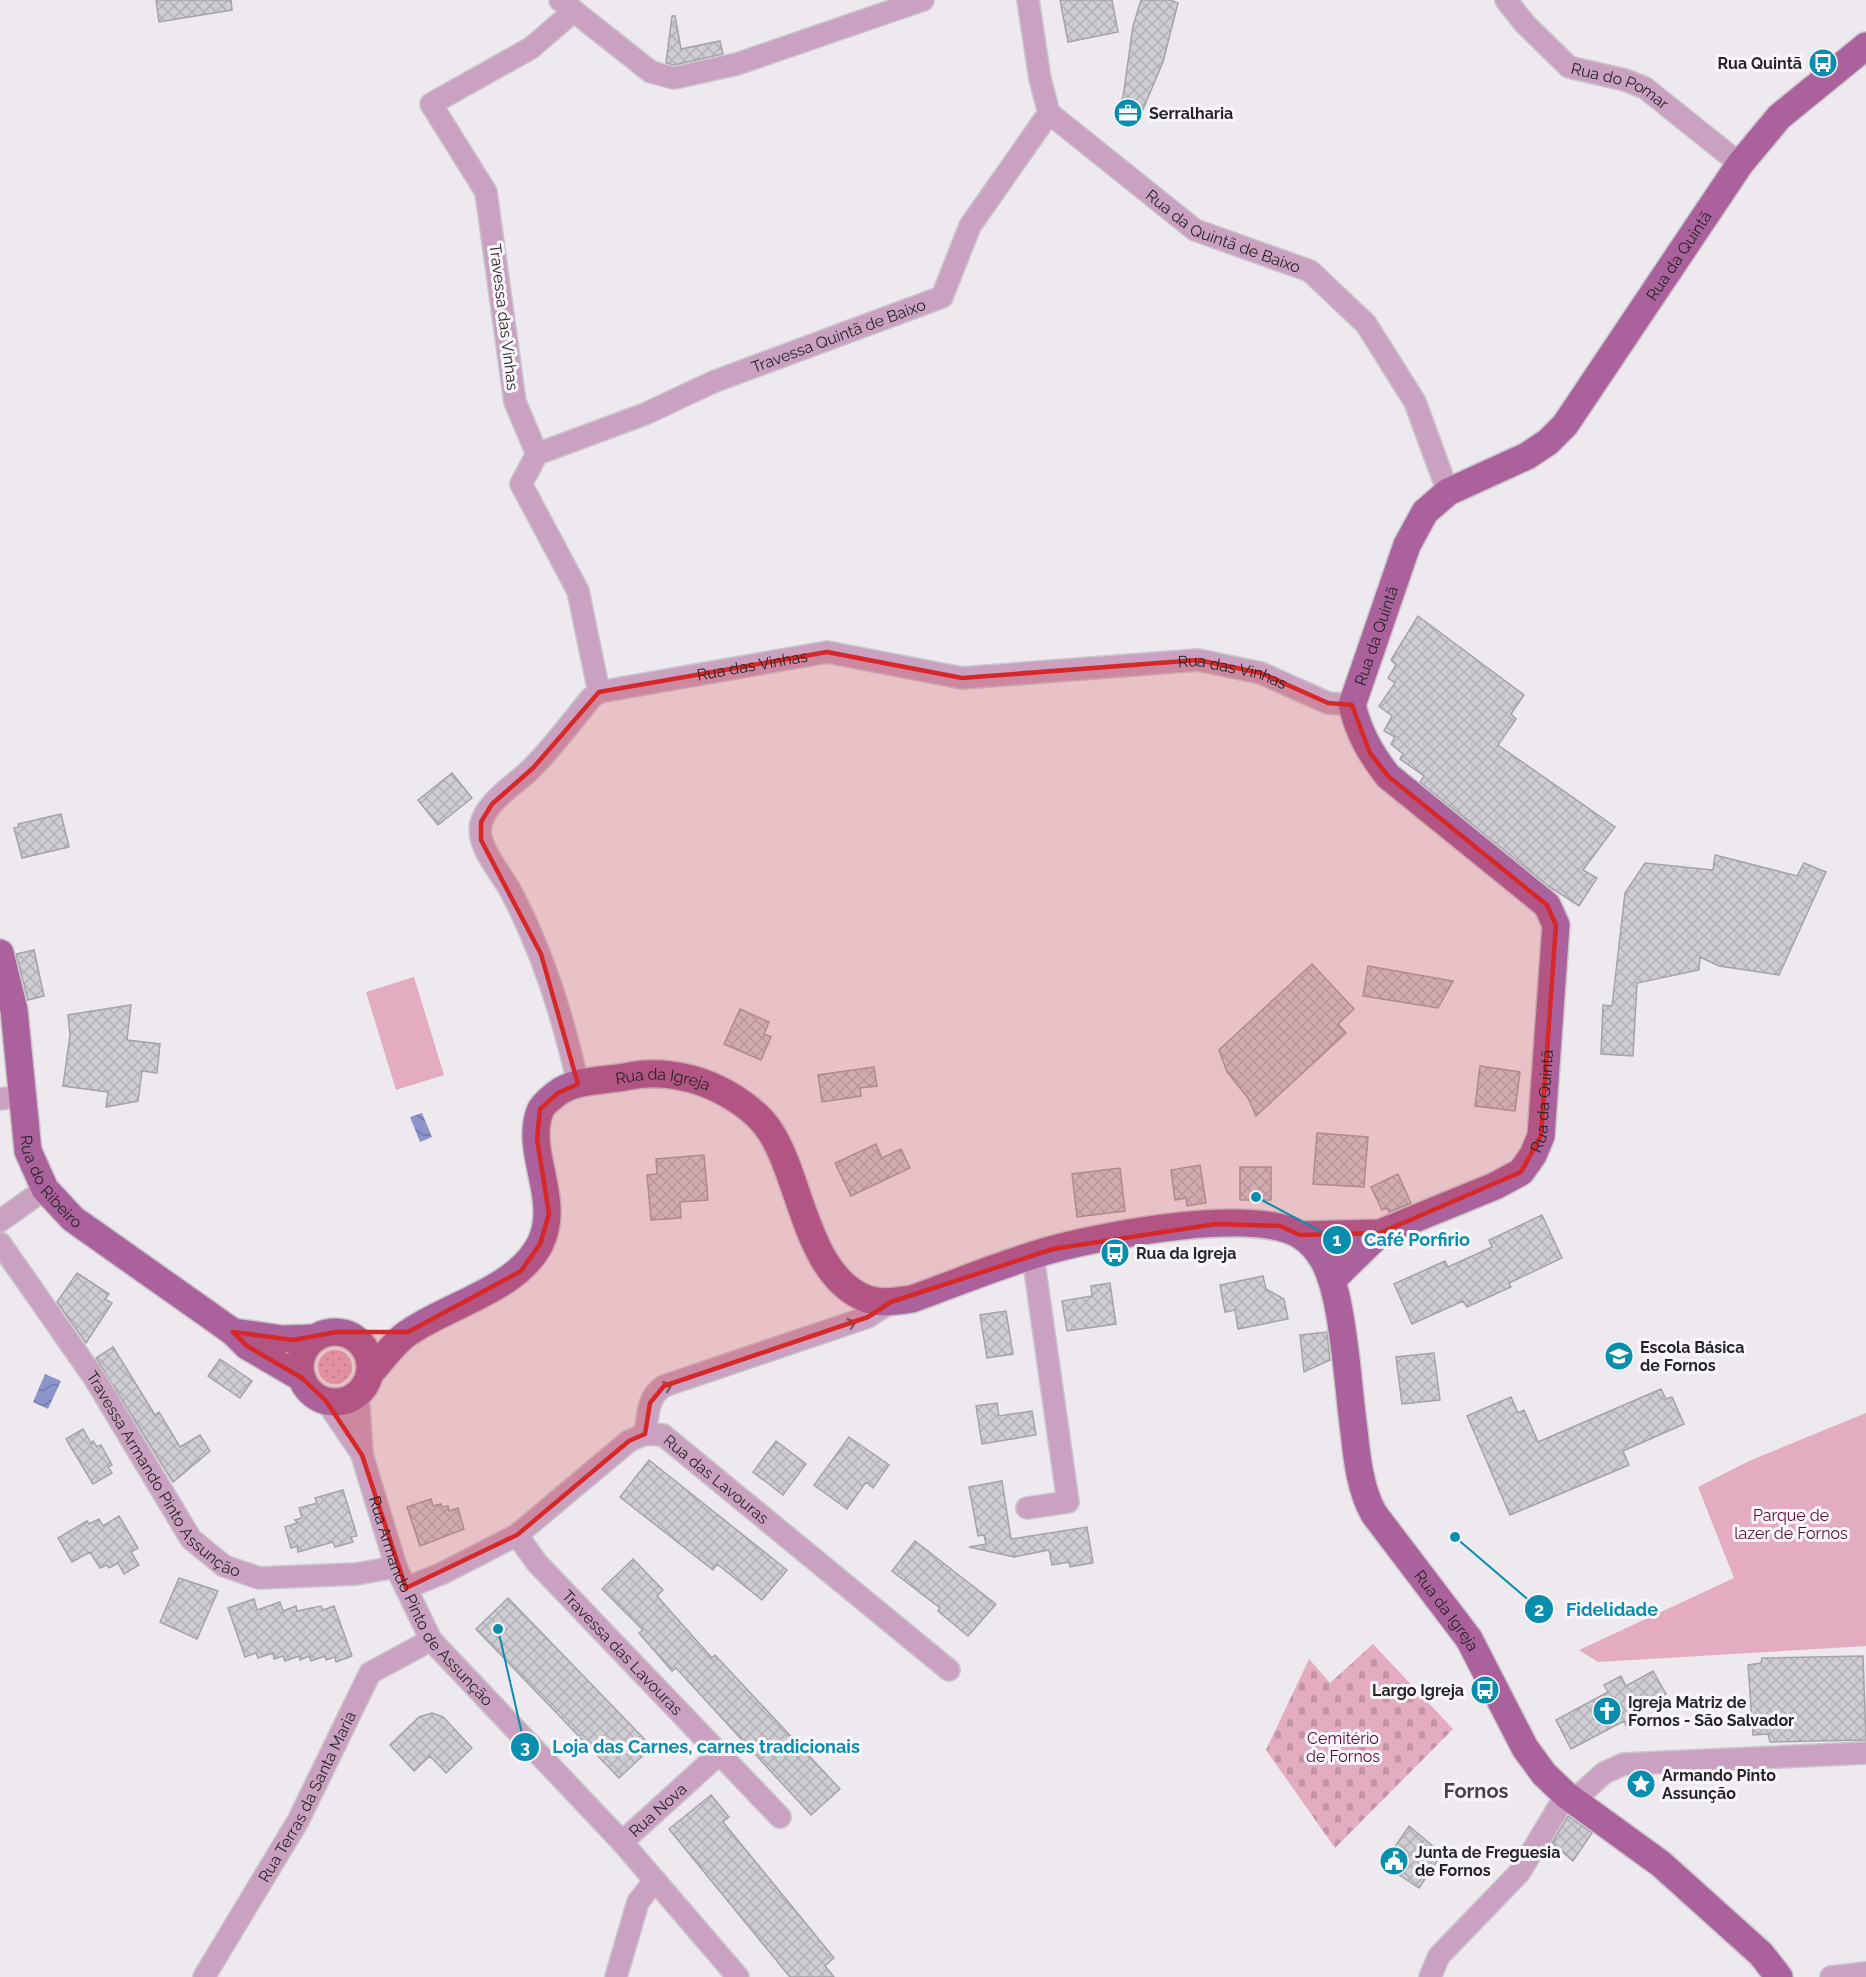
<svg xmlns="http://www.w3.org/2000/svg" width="1866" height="1977" font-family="Raleway,sans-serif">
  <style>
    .grass { fill: url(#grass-dots) }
    .cemetery { fill: url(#cemetery-stones) }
    .park { fill: #e4acc1 }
    .water { fill: url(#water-waves) }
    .building { fill: url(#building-cross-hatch); stroke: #a4a3a9; stroke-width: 1.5 }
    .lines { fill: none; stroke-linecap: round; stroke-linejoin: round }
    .minor-casing { stroke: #c9c6cb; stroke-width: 24 }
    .major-casing { stroke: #c9c6cb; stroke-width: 30 }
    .minor { stroke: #caa1c0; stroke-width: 21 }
    .major { stroke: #ab619b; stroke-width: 27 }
    .oneway { stroke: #705d6c }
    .marked { fill: #d62828; fill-opacity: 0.2; stroke: #d62828; stroke-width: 4.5; stroke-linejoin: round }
    .labels { text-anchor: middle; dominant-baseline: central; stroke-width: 6; stroke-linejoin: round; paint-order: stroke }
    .poi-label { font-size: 16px; font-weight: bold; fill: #262527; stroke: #faf6fc; text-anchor: start }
    .street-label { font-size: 16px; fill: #262527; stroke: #faf6fc }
    .park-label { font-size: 16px; fill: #580c34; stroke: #faf6fc }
    .quarter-label { font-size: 20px; font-weight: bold; fill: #454146; stroke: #faf6fc }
    .leader { fill: none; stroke: #098ead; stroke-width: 2 }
    .callout-dot { fill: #098ead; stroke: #faf6fc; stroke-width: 2 }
    .mark-label { font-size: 18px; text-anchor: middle; font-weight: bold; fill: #fff }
    .callout-label { font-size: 18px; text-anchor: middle; font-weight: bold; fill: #098ead; stroke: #faf6fc; stroke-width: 6; stroke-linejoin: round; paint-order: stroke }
  </style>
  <defs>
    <pattern id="grass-dots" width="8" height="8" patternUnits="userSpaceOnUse" patternTransform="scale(1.5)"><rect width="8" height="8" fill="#e4acc1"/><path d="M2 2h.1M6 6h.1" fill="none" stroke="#c394a6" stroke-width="1.8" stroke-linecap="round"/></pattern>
    <pattern id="cemetery-stones" width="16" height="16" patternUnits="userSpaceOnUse" patternTransform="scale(1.5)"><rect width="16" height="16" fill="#e4acc1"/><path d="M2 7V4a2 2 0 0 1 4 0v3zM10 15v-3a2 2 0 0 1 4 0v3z" fill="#c394a6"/></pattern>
    <pattern id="water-waves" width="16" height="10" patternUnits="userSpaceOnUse" patternTransform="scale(1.5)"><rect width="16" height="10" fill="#8c94cc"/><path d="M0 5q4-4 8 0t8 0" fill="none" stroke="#7279a6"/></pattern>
    <pattern id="building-cross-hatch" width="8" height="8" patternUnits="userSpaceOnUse" patternTransform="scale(1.5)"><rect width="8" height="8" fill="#cfcdd4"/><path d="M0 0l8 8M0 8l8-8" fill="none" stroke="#b2b0b6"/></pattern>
  </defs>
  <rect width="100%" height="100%" fill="#ede9ef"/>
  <path class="grass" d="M318 1367a17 17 0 1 1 34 0a17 17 0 1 1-34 0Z"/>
  <path class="cemetery" d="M1373,1644L1453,1729L1335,1848L1266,1750L1309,1659L1330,1683Z"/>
  <path class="park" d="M414,977L444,1075L396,1090L366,992Z
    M1866,1413V1646L1598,1662L1579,1650L1734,1578L1698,1487L1749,1461Z"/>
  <path class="water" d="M422,1113L432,1137L420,1142L410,1117Z
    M45,1374L61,1381L48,1409L33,1402Z"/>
  <path class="building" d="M156,0H231L232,10L159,22Z
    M1060,0H1112L1118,32L1068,42Z
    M1141,0H1170L1178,3L1163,62L1138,121L1117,113L1123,97L1133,26Z
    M672,16H675L681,49L720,41L723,54L674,65L666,63Z
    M1418,616L1524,695L1511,714L1516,719L1498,745L1615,827L1583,870L1597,878L1579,906L1548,886L1420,782L1424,776L1400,759L1403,754L1391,744L1395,737L1384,731L1392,716L1379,706L1395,683L1388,678L1396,665L1391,660Z
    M452,773L472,798L438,825L418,800Z
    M61,814L69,847L22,858L14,828L19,827L18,824Z
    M1715,855L1797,876L1804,863L1826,872L1779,975L1719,966L1700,957L1699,970L1637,983L1633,1056L1601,1054L1603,1005L1612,1006L1625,893L1645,863L1713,870Z
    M34,950L44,996L28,1000L16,954Z
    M1312,964L1354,1009L1338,1024L1346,1033L1256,1116L1248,1098L1227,1072L1219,1050Z
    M1368,966L1453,981L1438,1008L1363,996Z
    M131,1005L127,1040L160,1044L157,1073L142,1071L138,1101L106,1107L108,1092L63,1086L70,1035L68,1015Z
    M740,1009L769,1022L764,1034L771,1037L761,1060L724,1044Z
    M1480,1066L1520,1072L1515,1111L1475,1106Z
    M874,1067L877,1086L860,1088L861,1096L822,1102L818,1075Z
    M1317,1133L1368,1137L1364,1187L1313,1184Z
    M876,1144L882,1158L901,1149L910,1168L851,1196L835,1163Z
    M704,1155L708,1200L680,1202L681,1218L651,1220L647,1175L657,1174L656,1159Z
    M1200,1165L1206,1203L1187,1206L1186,1198L1175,1200L1171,1170Z
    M1240,1167H1271V1200H1240Z
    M1120,1168L1125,1211L1077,1217L1072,1174Z
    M1398,1174L1411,1203L1389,1212L1387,1208L1382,1210L1371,1187Z
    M1542,1215L1562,1258L1509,1283L1511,1287L1467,1307L1463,1301L1412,1324L1394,1284L1445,1261L1448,1267L1492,1247L1489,1240Z
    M77,1273L109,1294L105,1299L112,1303L86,1343L57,1302Z
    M1263,1276L1266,1289L1284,1299L1288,1319L1238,1329L1235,1310L1225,1312L1220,1285Z
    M1110,1283L1116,1324L1067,1331L1062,1301L1092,1296L1091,1286Z
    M1006,1311L1013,1354L987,1358L980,1315Z
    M1327,1332L1330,1360L1304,1372L1300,1335Z
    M113,1347L155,1415L159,1412L180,1447L200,1435L210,1451L173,1482L96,1358Z
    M1434,1353L1440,1400L1402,1404L1396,1357Z
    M220,1359L252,1381L240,1398L208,1376Z
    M1661,1389L1666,1399L1672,1397L1684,1424L1623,1451L1629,1465L1510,1515L1467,1416L1511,1397L1518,1413L1524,1410L1538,1442Z
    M997,1403L999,1416L1032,1411L1036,1435L982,1444L976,1406Z
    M83,1429L91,1443L93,1441L97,1447L101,1445L112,1465L108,1467L112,1473L93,1484L66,1439Z
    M849,1437L889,1465L873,1488L866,1482L847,1509L814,1485Z
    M776,1441L806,1464L783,1495L753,1472Z
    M649,1460L787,1570L762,1600L717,1564L713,1570L620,1497Z
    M1002,1481L1011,1539L1087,1527L1093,1563L1070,1567L1069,1562L1052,1565L1049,1550L1014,1557L969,1547L986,1544L984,1535L978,1536L969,1487Z
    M343,1490L357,1536L351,1537L353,1542L335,1547L333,1542L298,1552L297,1546L291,1548L285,1527L297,1523L295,1520L302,1518L299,1508L317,1503L315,1498Z
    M431,1499L433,1506L441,1504L442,1507L448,1506L449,1511L458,1508L464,1529L420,1546L407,1507Z
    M119,1516L138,1548L131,1552L139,1565L124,1574L118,1563L109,1568L107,1565L100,1568L90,1552L72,1562L58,1538L87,1521L89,1524L99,1519L103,1526Z
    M915,1541L996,1604L968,1636L938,1611L940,1608L892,1571Z
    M633,1559L663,1590L657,1596L712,1658L715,1655L840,1789L811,1815L676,1668L672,1671L639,1633L643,1630L602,1589Z
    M179,1578L218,1591L197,1639L160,1622Z
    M508,1598L652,1747L619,1778L476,1629Z
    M254,1599L257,1610L280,1602L283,1611L296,1606L297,1611L321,1606L323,1610L334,1606L352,1656L336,1662L335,1657L326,1660L325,1656L311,1661L309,1656L300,1660L299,1656L285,1661L283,1656L274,1659L273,1653L258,1658L256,1653L245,1657L228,1608Z
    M1863,1656L1866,1740L1770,1742L1768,1734L1753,1735L1748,1665L1761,1663L1762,1658Z
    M1653,1671L1666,1694L1639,1709L1644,1719L1627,1728L1624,1721L1571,1749L1556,1720L1608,1692L1604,1685L1621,1676L1626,1686Z
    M432,1713L443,1717L472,1748L446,1773L430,1756L414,1771L390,1745L419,1717Z
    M711,1795L729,1817L723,1822L834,1958L825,1966L834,1977H790L669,1829Z
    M1568,1816L1592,1833L1573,1861L1552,1843Z
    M1409,1826L1442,1854L1419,1888L1383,1864Z"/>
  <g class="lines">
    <g class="minor-casing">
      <g id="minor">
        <path d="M560,0L651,72L674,78L737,64L923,0"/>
        <path id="s1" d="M1028,0L1040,79L1049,113L1195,230L1310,271L1366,324L1415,402L1448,492"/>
        <path id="s2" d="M1506,0L1525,24L1569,67L1625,80L1645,88L1740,164"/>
        <path id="s3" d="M537,454L645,414L713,382L942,297L970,226L1049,113"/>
        <path d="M537,454L515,402L486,192L431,104L531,48L574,11"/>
        <path d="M537,454L521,484L578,591L599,692"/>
        <path id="s4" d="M578,1084C563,1016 543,952 510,890C500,871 473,843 482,820C491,798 516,784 532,768C554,746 572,721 591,698L599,692L827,652L962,678L1198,660L1261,673L1328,703L1352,705"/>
        <path d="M0,1099L23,1096"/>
        <path d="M0,1221L45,1189"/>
        <path id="s5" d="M0,1243L95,1379L191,1539L224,1566L259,1578L356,1574L396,1567"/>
        <path id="s6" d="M358,1393L362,1455L396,1567L431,1640L622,1842L738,1977"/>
        <path d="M326,1401L362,1454"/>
        <path d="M645,1434C648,1416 647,1397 664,1386L868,1317L891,1302"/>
        <path d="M1027,1508L1068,1502L1033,1256"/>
        <path id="s7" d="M517,1535L537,1563L780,1817"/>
        <path id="s8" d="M406,1588L443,1573L517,1535L629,1441L645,1434L663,1435L949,1670"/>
        <path d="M1573,1801L1604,1773L1624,1764L1866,1753"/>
        <path id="s9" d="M622,1842L719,1754"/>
        <path id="s10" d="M204,1977L298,1821L370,1673L431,1640"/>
        <path d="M616,1977L638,1902L655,1880"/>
        <path d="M1430,1977L1439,1956L1519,1873L1566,1795"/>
        <path d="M1831,1977L1866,1973"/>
      </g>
    </g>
    <g class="major-casing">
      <g id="major">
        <path id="s11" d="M0,953L14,1010L28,1151L45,1189L73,1219L233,1332L247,1346L302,1378"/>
        <path id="s12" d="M1300,1235L1380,1233L1495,1186L1521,1172L1533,1155L1541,1136L1556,925L1547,905L1388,776C1370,753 1359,733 1352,705L1407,545L1425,512L1448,492L1527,456L1548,442L1565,425L1740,164L1779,117L1866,46"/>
        <path d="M1332,1280L1380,1233"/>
        <path d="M233,1332L283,1339L315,1338"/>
        <circle cx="335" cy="1367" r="35"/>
        <path id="s13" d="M370,1373C383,1360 395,1340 411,1331C451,1304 517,1289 540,1244C562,1199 524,1153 540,1111C542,1105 551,1098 556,1094C575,1079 606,1081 630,1076C656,1071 685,1075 709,1085C731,1094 757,1111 770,1131C802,1180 806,1276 867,1299C881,1304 898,1301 912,1299C959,1282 1006,1262 1054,1249C1106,1235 1253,1207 1300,1235C1322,1249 1330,1271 1336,1296C1346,1339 1348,1386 1354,1431C1357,1459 1360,1489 1374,1514L1469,1639L1525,1748L1544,1774L1566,1795L1661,1864L1761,1954L1779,1977"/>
      </g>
    </g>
    <use href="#minor" class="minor"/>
    <use href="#major" class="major"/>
  </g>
  <defs><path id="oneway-chevron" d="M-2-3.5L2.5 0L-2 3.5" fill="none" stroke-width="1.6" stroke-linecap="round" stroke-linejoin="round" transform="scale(1.5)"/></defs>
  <g class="oneway">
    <use href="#oneway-chevron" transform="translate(852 1323) rotate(-19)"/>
    <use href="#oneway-chevron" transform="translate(668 1386) rotate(-22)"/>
  </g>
  <path class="marked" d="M827,652L962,678L1198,660L1261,673L1328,703L1352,705L1370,753L1388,776L1547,905L1556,925L1541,1136L1521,1172L1380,1233L1300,1235L1280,1226L1216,1224L1053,1249L891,1302L868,1317L664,1386L650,1403L645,1434L629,1441L517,1535L406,1588L362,1455L326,1401L302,1378L247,1346L233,1332L293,1340L337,1332H408L521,1271L540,1244L549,1214L537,1139L540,1109L558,1093L578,1084L541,954L481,840V822L492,804L533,768L599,692Z"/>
  <defs>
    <g id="bus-disc" transform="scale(1.5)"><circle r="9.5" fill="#098ead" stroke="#faf6fc"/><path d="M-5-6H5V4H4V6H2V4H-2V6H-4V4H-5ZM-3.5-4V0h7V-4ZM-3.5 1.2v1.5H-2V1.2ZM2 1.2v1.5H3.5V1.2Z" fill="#fff"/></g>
    <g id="office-disc" transform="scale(1.5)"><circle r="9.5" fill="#098ead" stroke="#faf6fc"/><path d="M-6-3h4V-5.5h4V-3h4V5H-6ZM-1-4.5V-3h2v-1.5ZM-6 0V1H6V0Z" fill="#fff"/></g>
    <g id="school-disc" transform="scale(1.5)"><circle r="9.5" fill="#098ead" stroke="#faf6fc"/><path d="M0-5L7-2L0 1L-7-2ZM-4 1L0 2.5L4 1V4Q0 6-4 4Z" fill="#fff"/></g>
    <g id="church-disc" transform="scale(1.5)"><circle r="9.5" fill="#098ead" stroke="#faf6fc"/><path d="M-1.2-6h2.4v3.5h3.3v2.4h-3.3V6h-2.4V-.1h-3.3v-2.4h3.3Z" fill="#fff"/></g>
    <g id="sight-disc" transform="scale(1.5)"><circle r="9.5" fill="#098ead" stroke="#faf6fc"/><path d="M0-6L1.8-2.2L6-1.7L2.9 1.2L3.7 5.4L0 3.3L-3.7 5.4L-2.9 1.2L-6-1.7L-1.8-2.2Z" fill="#fff"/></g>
    <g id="civic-disc" transform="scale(1.5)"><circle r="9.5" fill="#098ead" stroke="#faf6fc"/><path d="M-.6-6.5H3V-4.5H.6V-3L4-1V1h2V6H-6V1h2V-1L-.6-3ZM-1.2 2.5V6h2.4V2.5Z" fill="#fff"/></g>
  </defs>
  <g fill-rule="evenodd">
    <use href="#bus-disc" x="1823" y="63"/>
    <use href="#office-disc" x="1128" y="113"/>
    <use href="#bus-disc" x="1115" y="1253"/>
    <use href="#school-disc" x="1619" y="1356"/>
    <use href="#bus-disc" x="1485" y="1690"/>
    <use href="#church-disc" x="1607" y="1711"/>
    <use href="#sight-disc" x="1641" y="1784"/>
    <use href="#civic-disc" x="1394" y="1861"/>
  </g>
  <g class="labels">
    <g class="poi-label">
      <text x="1802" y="63" text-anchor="end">Rua Quintã</text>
      <text x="1149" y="113">Serralharia</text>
      <text x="1136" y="1253">Rua da Igreja</text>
      <text x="1640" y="1347">Escola Básica<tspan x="1640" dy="18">de Fornos</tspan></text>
      <text x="1464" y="1690" text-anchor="end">Largo Igreja</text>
      <text x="1628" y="1702">Igreja Matriz de<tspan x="1628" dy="18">Fornos - São Salvador</tspan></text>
      <text x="1662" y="1775">Armando Pinto<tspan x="1662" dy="18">Assunção</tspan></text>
      <text x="1415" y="1852">Junta de Freguesia<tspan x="1415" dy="18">de Fornos</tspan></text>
    </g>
    <g class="street-label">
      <text stroke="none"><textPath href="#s2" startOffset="147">Rua do Pomar</textPath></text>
      <text stroke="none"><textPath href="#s1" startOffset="328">Rua da Quintã de Baixo</textPath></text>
      <text stroke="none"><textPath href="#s12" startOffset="1371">Rua da Quintã</textPath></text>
      <text transform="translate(504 317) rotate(83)">Travessa das Vinhas</text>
      <text stroke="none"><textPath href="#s3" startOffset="324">Travessa Quintã de Baixo</textPath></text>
      <text stroke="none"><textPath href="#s12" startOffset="867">Rua da Quintã</textPath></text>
      <text stroke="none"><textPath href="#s4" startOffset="614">Rua das Vinhas</textPath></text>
      <text stroke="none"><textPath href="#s4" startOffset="1100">Rua das Vinhas</textPath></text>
      <text stroke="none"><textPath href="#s13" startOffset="486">Rua da Igreja</textPath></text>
      <text stroke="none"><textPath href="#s12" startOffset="310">Rua da Quintã</textPath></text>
      <text stroke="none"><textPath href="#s11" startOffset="238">Rua do Ribeiro</textPath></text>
      <text stroke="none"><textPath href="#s5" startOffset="285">Travessa Armando Pinto Assunção</textPath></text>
      <text stroke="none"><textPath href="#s8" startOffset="374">Rua das Lavouras</textPath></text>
      <text stroke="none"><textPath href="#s6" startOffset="226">Rua Armando Pinto de Assunção</textPath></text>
      <text stroke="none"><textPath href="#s13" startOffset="1672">Rua da Igreja</textPath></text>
      <text stroke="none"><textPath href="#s7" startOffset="158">Travessa das Lavouras</textPath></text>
      <text stroke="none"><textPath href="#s10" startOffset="208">Rua Terras da Santa Maria</textPath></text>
      <text stroke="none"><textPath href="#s9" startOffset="48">Rua Nova</textPath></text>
    </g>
    <g class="park-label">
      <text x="1791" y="1515">Parque de<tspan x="1791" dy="18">lazer de Fornos</tspan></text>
      <text x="1343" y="1738">Cemitério<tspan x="1343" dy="18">de Fornos</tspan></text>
    </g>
    <g class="quarter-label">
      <text x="1476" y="1791">Fornos</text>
    </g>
  </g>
  <path class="leader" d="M1256 1197L1337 1240M1455 1537L1539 1609M498 1629L525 1747"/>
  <g class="callout-dot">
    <circle cx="1256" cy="1197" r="6"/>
    <circle cx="1455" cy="1537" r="6"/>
    <circle cx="498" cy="1629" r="6"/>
    <circle cx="1337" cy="1240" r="15"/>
    <circle cx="1539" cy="1609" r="15"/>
    <circle cx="525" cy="1747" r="15"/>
  </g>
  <g class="mark-label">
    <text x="1337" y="1246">1</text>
    <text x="1539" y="1616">2</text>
    <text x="525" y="1753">3</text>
  </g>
  <g class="callout-label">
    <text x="1417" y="1246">Café Porfirio</text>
    <text x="1612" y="1616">Fidelidade</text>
    <text x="706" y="1753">Loja das Carnes, carnes tradicionais</text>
  </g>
</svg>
